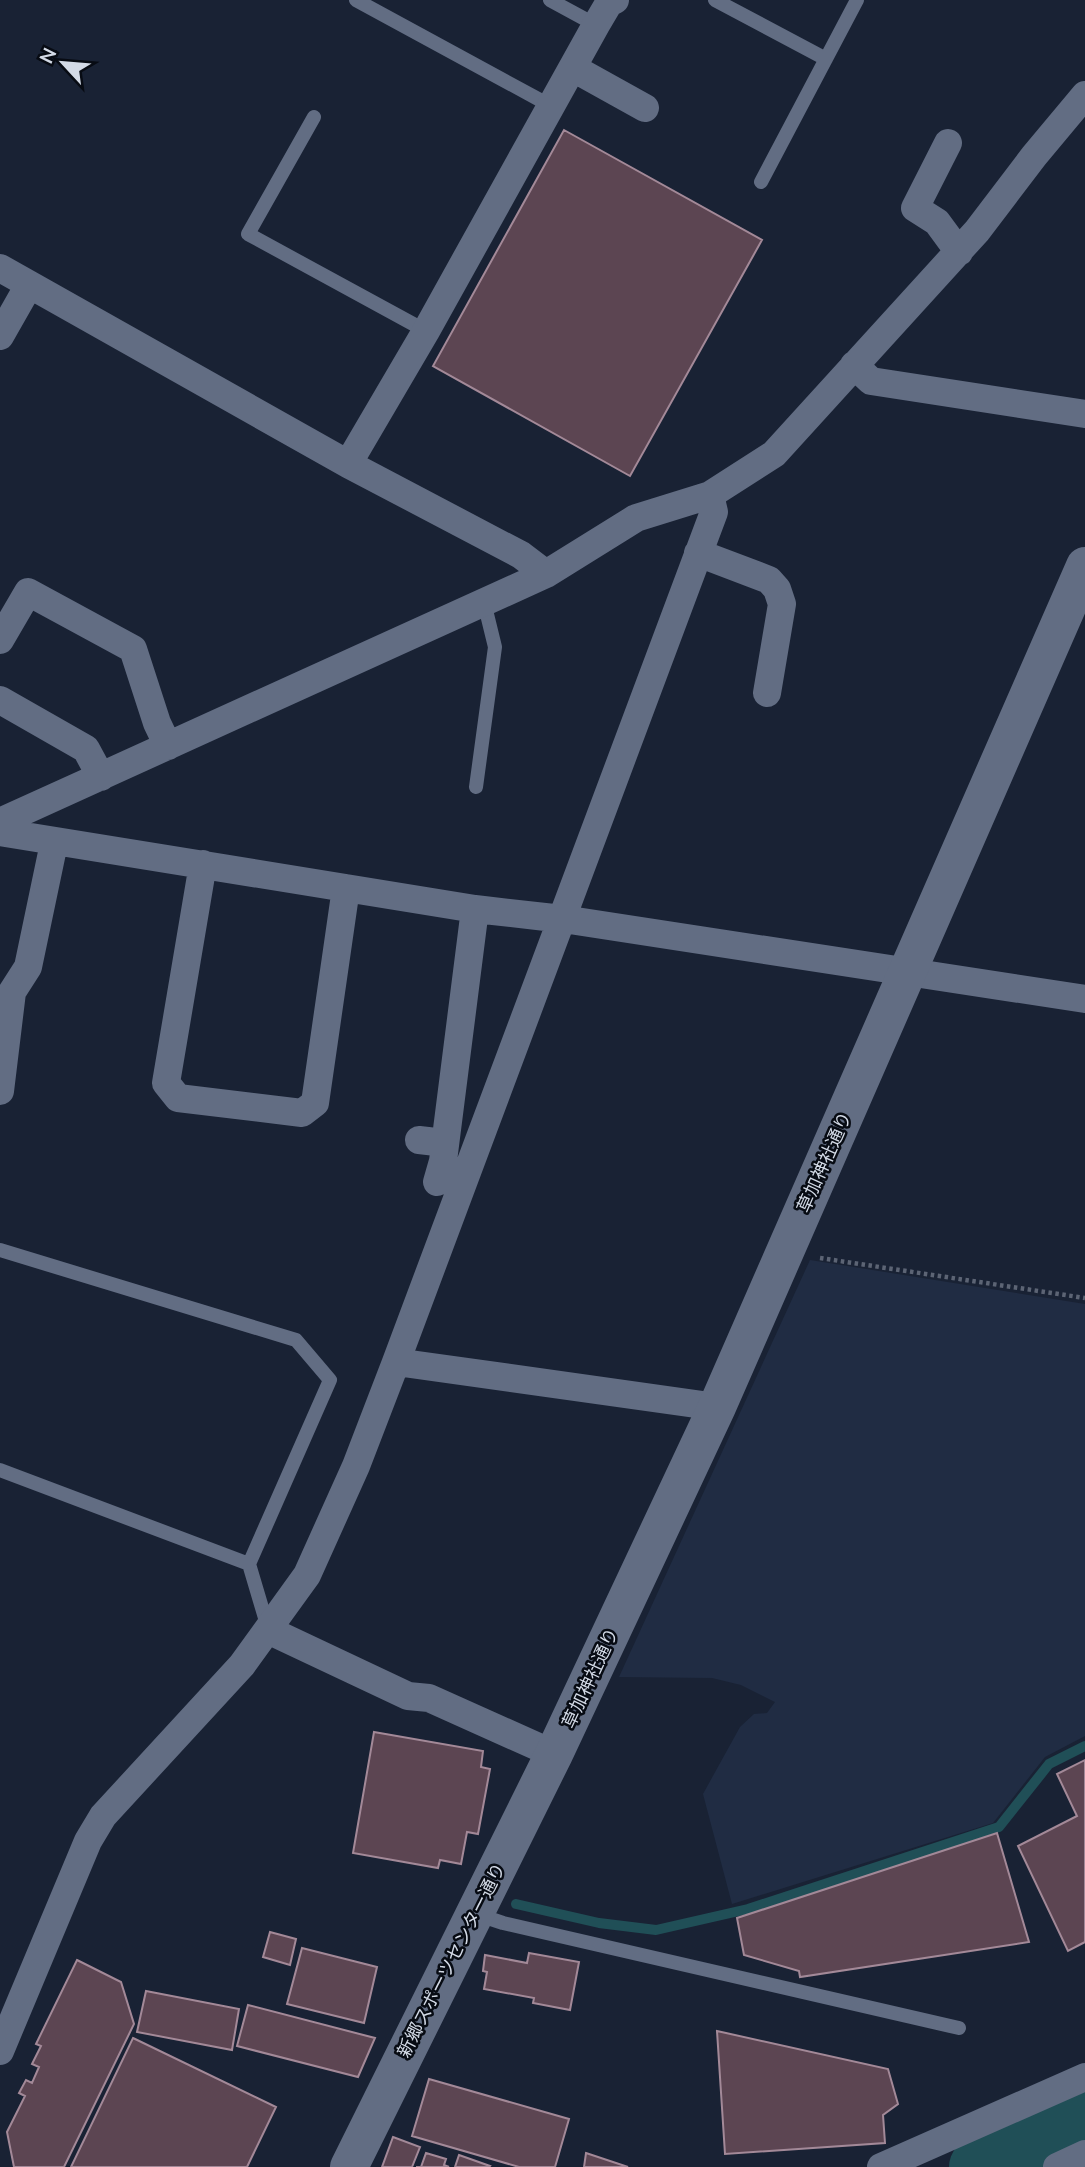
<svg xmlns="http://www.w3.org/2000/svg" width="1085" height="2167" font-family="Mulish,'Noto Sans JP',sans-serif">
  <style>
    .built { fill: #202c43 }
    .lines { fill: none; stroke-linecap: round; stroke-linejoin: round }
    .stream { stroke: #204f57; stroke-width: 10 }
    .river { stroke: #204f57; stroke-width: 60 }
    .building { fill: #5c4552; stroke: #a38998; stroke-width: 2 }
    .path { stroke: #5c6474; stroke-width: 4.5; stroke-dasharray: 3.5 3.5; stroke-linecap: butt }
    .lane { stroke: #626d83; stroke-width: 14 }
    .street { stroke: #626d83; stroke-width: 28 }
    .secondary { stroke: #626d83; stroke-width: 38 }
    .labels { text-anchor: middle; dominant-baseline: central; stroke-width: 5; stroke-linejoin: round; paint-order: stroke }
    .street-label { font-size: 18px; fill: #d3dae6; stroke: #070b13 }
  </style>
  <rect width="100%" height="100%" fill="#192234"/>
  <path class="built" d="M810,1260L1085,1304V1736L1045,1757L993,1823L732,1904L703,1794L740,1727L754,1714L767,1713L775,1702L741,1685L712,1678L619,1677Z"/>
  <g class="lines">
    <path class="stream" d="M516,1904L599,1923L656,1930L748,1909L999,1827L1049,1764L1085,1746"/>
    <path class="river" d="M979,2167L1085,2119"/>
  </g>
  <path class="building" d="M564,130L762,240L630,476L433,366Z
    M374,1732L483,1751L481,1767L490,1769L478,1834L467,1832L461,1864L440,1860L438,1868L353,1853Z
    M1085,1760V1942L1068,1951L1018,1846L1077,1816L1057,1774Z
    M997,1833L1029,1942L800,1977L799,1971L744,1955L737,1918Z
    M270,1932L296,1939L290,1965L263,1957Z
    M302,1948L377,1967L364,2023L287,2004Z
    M529,1953L579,1962L570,2010L533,2003L534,1998L484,1989L487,1972L483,1971L485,1955L527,1963Z
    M77,1960L121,1982L134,2024L64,2167H14L7,2132L25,2096L19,2093L26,2080L32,2083L39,2067L32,2064L41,2046L36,2044Z
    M146,1991L239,2009L232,2050L137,2032Z
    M248,2005L375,2038L358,2077L237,2046Z
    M717,2031L888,2069L898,2104L883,2115L885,2143L725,2154Z
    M133,2038L276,2107L247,2167H71Z
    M429,2079L569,2119L555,2167H519L412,2136Z
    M393,2137L420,2147L412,2167H382Z
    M426,2153L446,2159L444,2165L449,2167H416H421Z
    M586,2153L628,2167H584Z
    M459,2155L490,2166L489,2167H455Z"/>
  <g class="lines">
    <path class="path" d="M820,1258L1085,1298"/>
    <path class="lane" d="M356,0L551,106
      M550,0L596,25
      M715,0L826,59
      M314,117L248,234L426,331
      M761,182L857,0
      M476,787L495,647L484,602
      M0,1250L296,1340L330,1380L249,1564L268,1628
      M0,1470L249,1564
      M476,1914L503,1923L959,2028"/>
    <path class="street" d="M573,68L645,108
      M948,143L915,208L937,222L959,252
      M0,268L348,464L521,555L546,574
      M0,336L29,285
      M854,365L871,381L1085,414
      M348,464L426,331L596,25L609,3L615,0
      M698,553L769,580L777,589L782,604L767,693
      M0,640L28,592L133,649L157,723L168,746
      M0,700L86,749L101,777
      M0,822L546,574L636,518L710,495L774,454L977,231L1034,156L1085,95
      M0,832L475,909L563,919L1085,999
      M203,864L166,1083L178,1098L302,1113L315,1103L346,888
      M0,1091L12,992L28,967L54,843
      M419,1140L445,1143
      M437,1182L443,1161L475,909
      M396,1362L717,1407
      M268,1630L408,1696L429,1698L554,1754
      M0,2051L88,1841L103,1816L242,1665L307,1575L356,1466L396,1362L714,512L710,495
      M881,2167L1085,2077
      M1057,2167L1085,2154"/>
    <path class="secondary" d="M349,2167L554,1754L717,1407L1085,566"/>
  </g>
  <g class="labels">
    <g class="street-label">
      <text transform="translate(824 1162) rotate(-66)">草加神社通り</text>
      <text transform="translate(590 1678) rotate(-65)">草加神社通り</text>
      <text transform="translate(451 1960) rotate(-63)">新郷スポーツセンター通り</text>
    </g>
  </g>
  <g transform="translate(63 63) rotate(296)" stroke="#070b13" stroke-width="5" paint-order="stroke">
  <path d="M0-5L12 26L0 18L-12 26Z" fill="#d3dae6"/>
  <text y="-10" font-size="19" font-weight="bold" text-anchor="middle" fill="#d3dae6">N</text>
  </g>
</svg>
